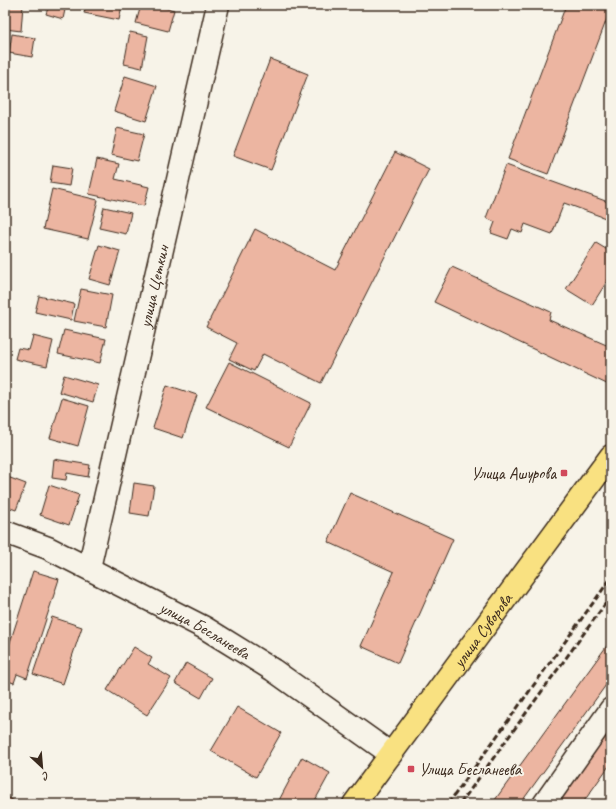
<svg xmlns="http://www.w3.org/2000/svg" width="616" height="809" font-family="Caveat,sans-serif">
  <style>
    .building { fill: #ecb5a1; stroke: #3b2a1e }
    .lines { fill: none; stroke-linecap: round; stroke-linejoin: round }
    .minor-casing { stroke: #3b2a1e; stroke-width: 25 }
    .major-casing { stroke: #3b2a1e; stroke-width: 25 }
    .minor { stroke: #f7f3e8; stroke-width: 22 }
    .major { stroke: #f9e181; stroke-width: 22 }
    .rail { stroke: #3b2a1e; stroke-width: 3; stroke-dasharray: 6 3; stroke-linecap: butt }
    .poi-dot { fill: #d1495b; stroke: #f7f3e8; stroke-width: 1.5 }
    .labels { text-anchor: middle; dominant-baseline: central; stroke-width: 4; stroke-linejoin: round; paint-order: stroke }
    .street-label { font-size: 17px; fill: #3b2a1e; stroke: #f7f3e8 }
    .poi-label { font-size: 17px; fill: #3b2a1e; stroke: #f7f3e8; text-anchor: end }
  </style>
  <rect width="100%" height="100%" fill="#f7f3e8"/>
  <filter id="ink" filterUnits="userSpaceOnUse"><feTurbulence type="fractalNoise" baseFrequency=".025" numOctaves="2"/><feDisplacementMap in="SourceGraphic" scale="8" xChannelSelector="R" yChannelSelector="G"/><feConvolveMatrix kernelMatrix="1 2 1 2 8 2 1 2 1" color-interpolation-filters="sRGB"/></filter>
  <g filter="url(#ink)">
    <path class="building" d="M5,5H23L21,31L5,29Z
      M49,5H66L63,19L46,14Z
      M86,5H122L119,20L84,13Z
      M141,5H156L174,10L168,31L136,23Z
      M566,5H611V8L548,174L508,159Z
      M130,32L148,36L142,68L124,64Z
      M12,34L35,38L32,57L9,53Z
      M270,59L308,74L271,170L233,156Z
      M125,76L157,86L146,121L114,111Z
      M117,128L144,134L137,161L111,155Z
      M395,152L429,169L321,383L263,354L254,371L229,359L237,343L206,327L255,229L335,270Z
      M97,159L119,164L115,179L149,187L144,206L89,194Z
      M53,165L72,168L69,186L50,183Z
      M506,165L611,203V220L564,203L552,234L525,224L522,233L512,229L508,239L491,233L495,222L486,218Z
      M52,189L98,200L88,239L43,229Z
      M104,207L131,213L126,234L99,228Z
      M596,243L611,252V275L592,305L566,289Z
      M99,245L120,251L110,285L89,279Z
      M452,267L551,312L549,320L611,347V386L434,302Z
      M81,289L112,295L106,327L74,321Z
      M39,296L74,304L71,320L35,312Z
      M64,330L106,339L100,363L58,354Z
      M33,336L53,341L47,366L15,359L18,348L29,350Z
      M229,362L311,403L289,447L206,407Z
      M64,375L98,385L93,402L59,392Z
      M167,385L197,395L183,438L153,428Z
      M62,398L89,406L78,446L50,438Z
      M54,459L90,465L88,477L67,473L66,480L52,478Z
      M5,476L26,484L16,510L5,506Z
      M134,483L154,486L149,516L130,513Z
      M49,485L79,495L69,525L40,515Z
      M350,493L453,539L398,663L361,646L394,572L328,542Z
      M33,571L59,579L27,678L17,674L14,683L5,680L8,671L5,670V658Z
      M52,617L82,627L63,684L33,674Z
      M611,640V678L520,804H492Z
      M134,647L152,658L148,664L171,678L147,715L107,690Z
      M186,663L212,678L201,698L175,683Z
      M237,707L281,733L256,777L211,751Z
      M611,722V763L582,804H552Z
      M302,757L330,773L313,804H277Z
      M7,797L20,804H5Z"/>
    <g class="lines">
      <g class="minor-casing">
        <g id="minor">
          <path id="s1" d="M5,532L48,548L205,628L273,670L391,754"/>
          <path id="s2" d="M89,568L218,5"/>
          <path d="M544,804L611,709"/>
        </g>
      </g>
      <g class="major-casing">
        <g id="major">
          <path id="s3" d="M354,804L611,456"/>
        </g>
      </g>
      <use href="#minor" class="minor"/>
      <use href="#major" class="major"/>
      <path class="rail" d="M448,804L611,578
        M460,804L611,596"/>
    </g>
  </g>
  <g class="poi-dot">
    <rect x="560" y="469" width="8" height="8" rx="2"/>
    <rect x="407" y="765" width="8" height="8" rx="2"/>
  </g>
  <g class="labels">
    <g class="street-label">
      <text stroke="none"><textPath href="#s2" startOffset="289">улица Цеткин</textPath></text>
      <text stroke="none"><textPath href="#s1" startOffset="223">улица Бесланеева</textPath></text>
      <text stroke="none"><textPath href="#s3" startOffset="216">улица Суворова</textPath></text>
    </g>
    <g class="poi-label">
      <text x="556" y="473">Улица Ашурова</text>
      <text x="419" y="769" text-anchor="start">Улица Бесланеева</text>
    </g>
  </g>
  <rect width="616" height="809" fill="none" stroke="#f7f3e8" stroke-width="20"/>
  <rect x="10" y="10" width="596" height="789" fill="none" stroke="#3b2a1e" stroke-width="1.5" filter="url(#ink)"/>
  <g transform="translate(42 767) rotate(154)" stroke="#f7f3e8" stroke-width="3" paint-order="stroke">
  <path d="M0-3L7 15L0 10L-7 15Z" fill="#3b2a1e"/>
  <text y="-6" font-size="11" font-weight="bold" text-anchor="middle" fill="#3b2a1e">С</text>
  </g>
</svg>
